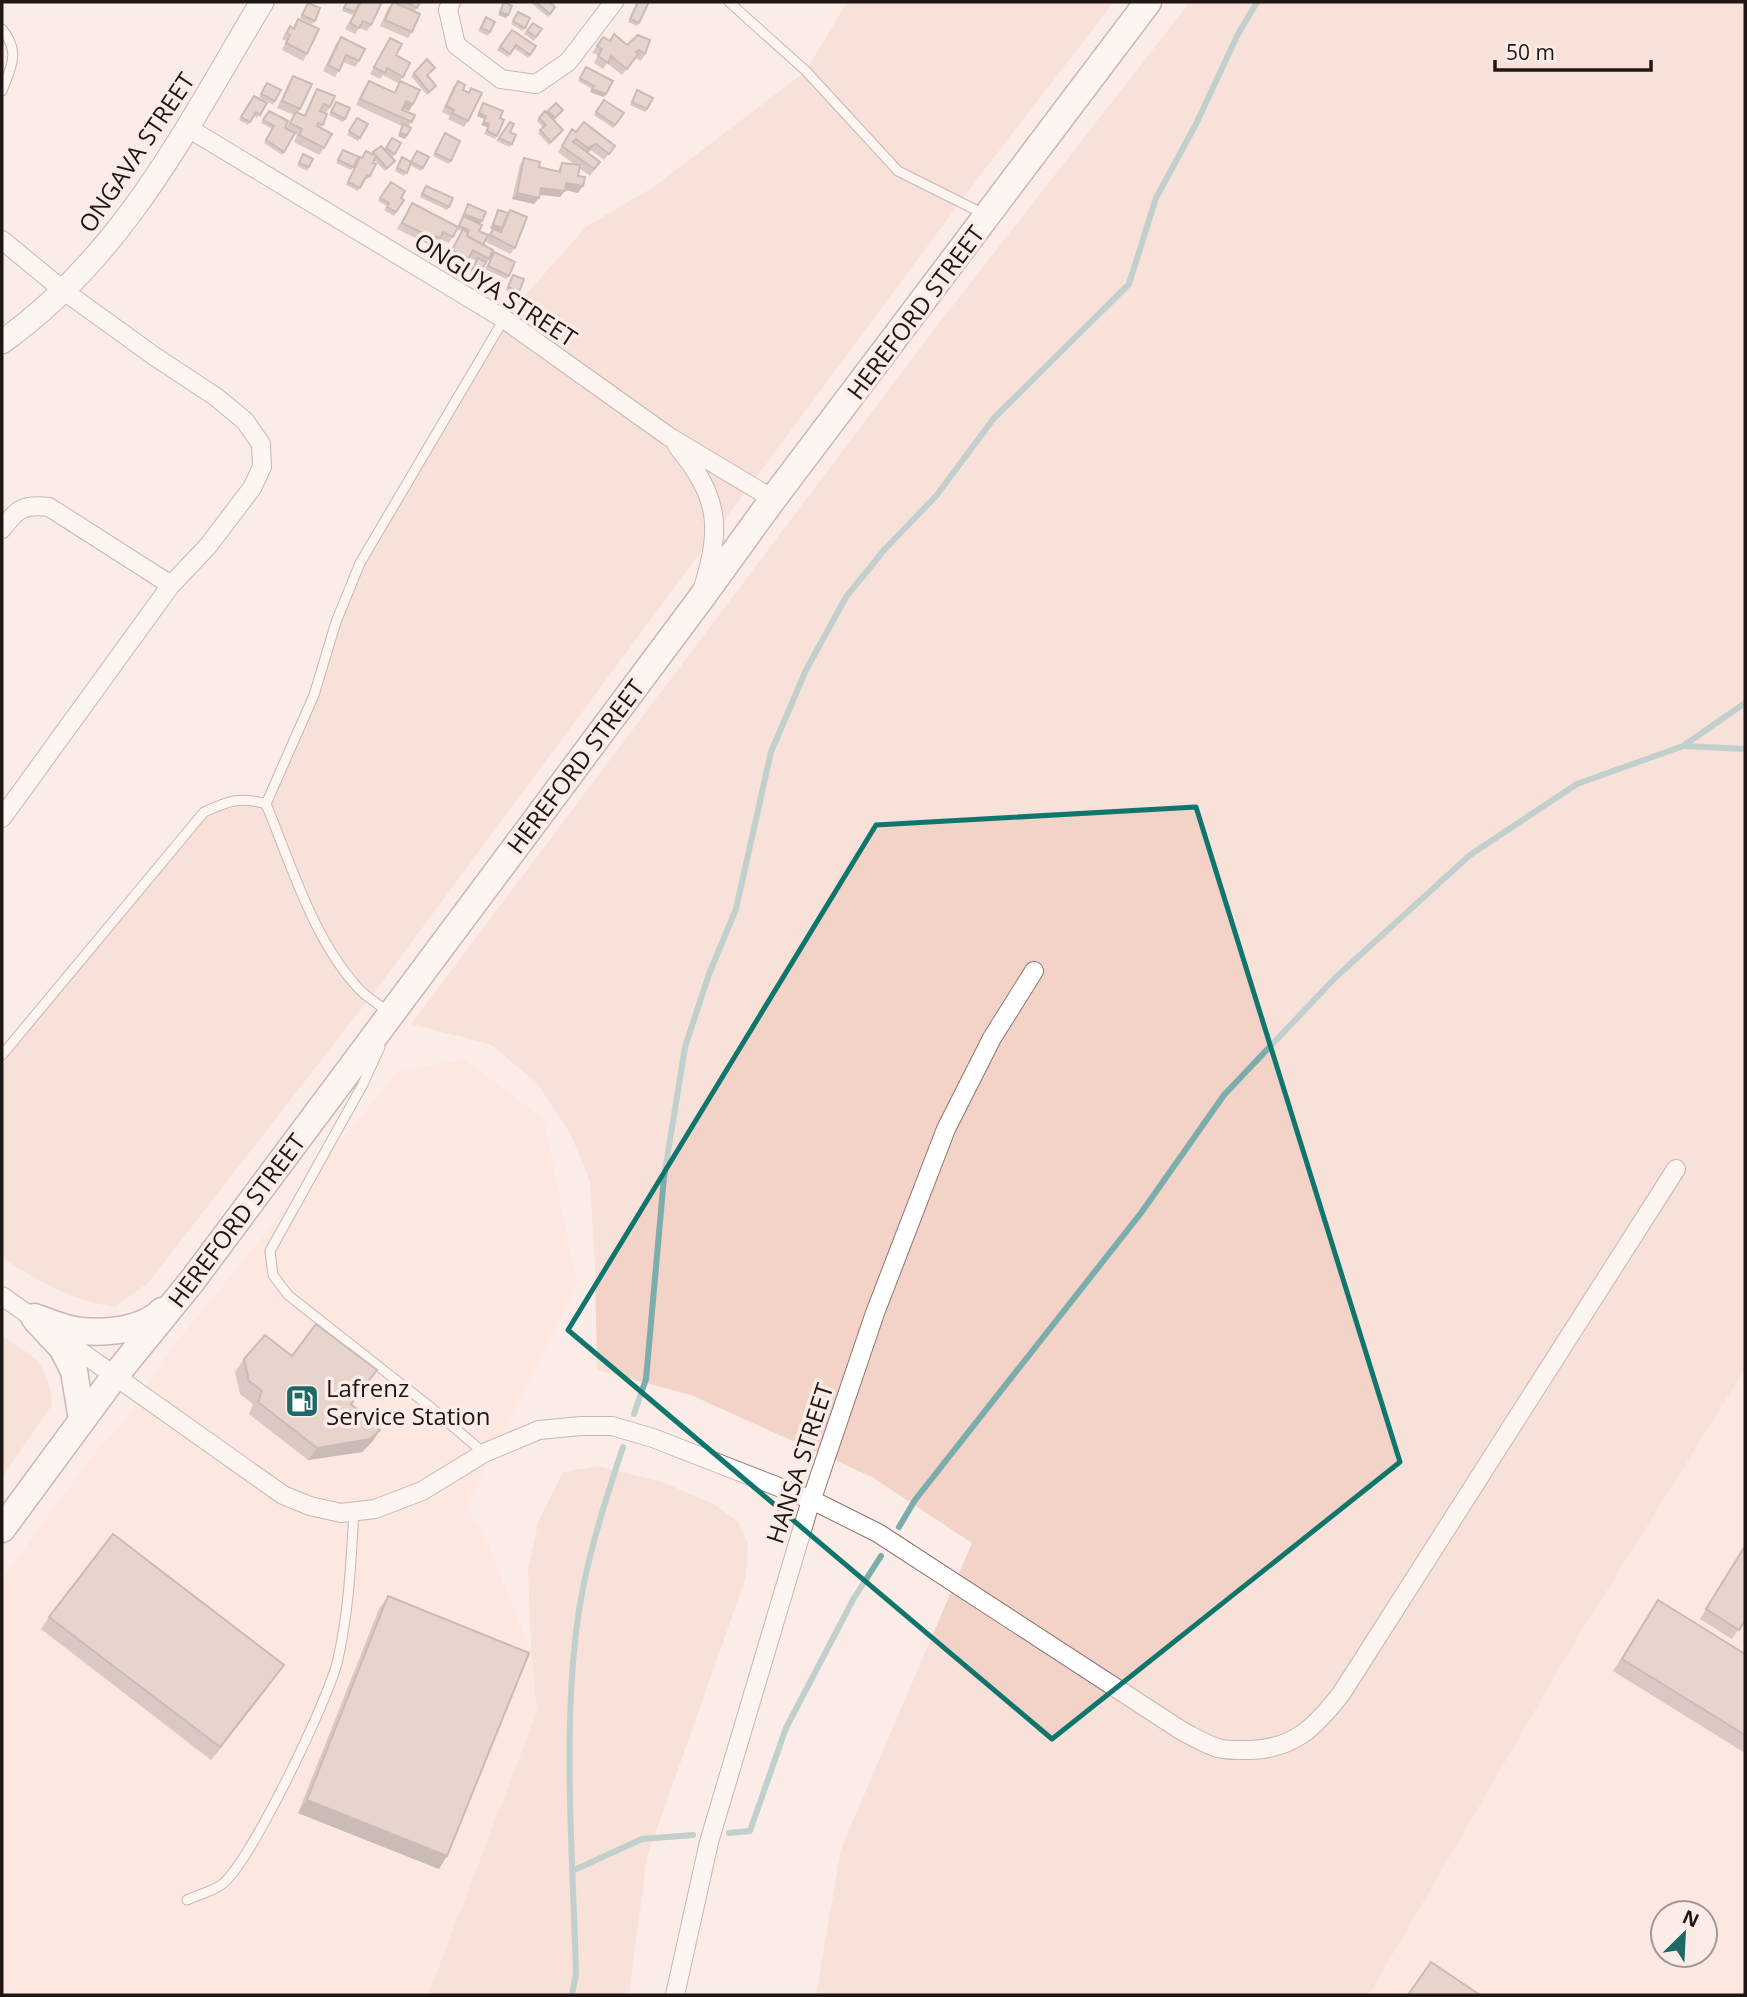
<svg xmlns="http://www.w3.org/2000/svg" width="1747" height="1997" font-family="'Open Sans',sans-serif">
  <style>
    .built { fill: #fde2da; fill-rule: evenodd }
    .green { fill: #f3d2c8 }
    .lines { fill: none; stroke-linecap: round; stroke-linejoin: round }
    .stream { stroke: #7aadab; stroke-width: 6 }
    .service-casing { stroke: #8c756e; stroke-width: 11 }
    .minor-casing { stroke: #8c756e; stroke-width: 20 }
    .tertiary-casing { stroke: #8c756e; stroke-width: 25 }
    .secondary-casing { stroke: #8c756e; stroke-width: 29 }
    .service { stroke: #fff; stroke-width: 9 }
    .minor { stroke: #fff; stroke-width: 18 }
    .tertiary { stroke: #fff; stroke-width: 23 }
    .secondary { stroke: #fff; stroke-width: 26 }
    .wall { fill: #b19d96 }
    .shaded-wall { fill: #907f7a }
    .building { fill: #ceb6ae; stroke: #907f7a; stroke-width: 2 }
    .marked { fill: none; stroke: #0f766e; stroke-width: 5; stroke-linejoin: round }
    .labels { text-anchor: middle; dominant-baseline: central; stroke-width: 7; stroke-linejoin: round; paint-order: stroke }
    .street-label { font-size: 24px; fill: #201714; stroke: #fcece7 }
    .poi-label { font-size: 24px; fill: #201714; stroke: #fcece7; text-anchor: start }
  </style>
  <rect width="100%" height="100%" fill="#fcece7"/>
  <path class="built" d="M464,1059L544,1119L577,1285L466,1506L487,1542L531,1650L537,1712L428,1995H2V1579L92,1456L125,1421L170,1350L397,1072Z
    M1745,1369V1995H1369L1576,1640ZM1663,1913H1705V1955H1663Z"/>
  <path class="green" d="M847,2H1114L978,178L382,982L148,1283L115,1307C70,1300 40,1282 2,1258V1055L204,812L230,801L266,804L314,695L360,563L504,319L587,226L652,188L806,71Z
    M1190,2H1745V1369L1576,1640L1369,1995H816L841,1849L972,1543L872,1477L691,1395L597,1370L595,1268L590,1181L570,1133L537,1083L490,1044L411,1024L929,336Z
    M2,1336C36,1358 48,1361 52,1405L2,1477Z
    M598,1466L662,1482L714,1504L738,1522L748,1544L745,1580L647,1857L629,1995H428L537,1712L531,1650L528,1571L538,1523L563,1472Z"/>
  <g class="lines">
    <path class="stream" d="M1684,746L1745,749
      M634,1414L646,1379L664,1177L685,1047L709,974L736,909L771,752L806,670L846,597L885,549L936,496L994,418L1129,284L1156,198L1196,124L1238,34L1257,2
      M899,1527L915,1500L1141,1213L1224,1095L1336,977L1470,855L1577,784L1683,746L1745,703
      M729,1833L750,1831L786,1728L854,1598L881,1556
      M572,1871L642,1839L693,1835
      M572,1995L576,1973C573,1860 563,1745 576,1632C583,1570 603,1507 623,1447"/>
    <g class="service-casing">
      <path id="service" d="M729,2L806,71L898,171L986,215
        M2,29C21,52 11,67 2,91
        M266,804C291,864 314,942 360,990C368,998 380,1005 389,1013
        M380,1047L363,1084L270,1251L273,1275L288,1295L429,1406L484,1453
        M2,1055L204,812C229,801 239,796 266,804L314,695L336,622L360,563L504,319
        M187,1900C197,1895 211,1892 221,1885C249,1866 330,1697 338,1659C349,1610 351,1561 354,1511"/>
    </g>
    <g class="minor-casing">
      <path id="minor" d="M451,2L448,10L456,45L501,79L536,84L568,62L614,2
        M188,128L504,319L668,436L773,499
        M2,240L64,291L154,356L216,397L245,421L261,444L262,467L252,488L208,546L171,585L2,818
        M677,446C719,497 722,526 703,588
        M2,529C17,509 23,504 49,507L171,585
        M2,1296L283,1495L310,1506L341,1513L375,1509L422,1491L484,1453L539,1430L581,1426H612L653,1438L812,1500L878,1533L1182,1731C1194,1737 1206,1745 1218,1748C1228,1751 1240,1750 1251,1750C1295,1748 1315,1727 1341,1694L1676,1169
        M675,1995L709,1842L808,1510L875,1313L946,1129L992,1038L1034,971"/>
    </g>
    <g class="tertiary-casing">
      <path id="tertiary" d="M2,342C125,254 186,128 262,2"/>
    </g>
    <g class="secondary-casing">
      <path id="secondary" d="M34,1317C44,1320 55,1325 66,1328C94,1335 140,1333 162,1311
        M37,1321L63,1349L74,1371L82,1420
        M2,1529L114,1377L192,1281L699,601L773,499L1148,2"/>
    </g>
    <use href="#service" class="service"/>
    <use href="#minor" class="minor"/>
    <use href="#tertiary" class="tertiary"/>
    <use href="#secondary" class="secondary"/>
  </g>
  <path class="wall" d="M346,2H360L371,25L367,31L359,28L355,34L345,29L353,15L342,11Z
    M393,2L396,3L397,2H420L415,11L412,32L408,38L380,26L388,8Z
    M530,2H552L551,4L555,7L548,17Z
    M638,2H648L637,26L628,22Z
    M308,3L315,21L312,24L300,18Z
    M516,15L525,28L523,31L511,24Z
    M486,17L490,32L488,36L478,31Z
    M298,19L307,54L303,61L282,50L286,41L282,39L285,33L290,26L293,28Z
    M533,23L542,29L534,41L524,34Z
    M512,30L536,46L528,58L514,48L508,57L497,50Z
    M638,35L645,54L641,61L636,58L622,75L607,63L603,69L594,63L598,55L592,53L603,37L610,41L627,45Z
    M341,37L359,61L355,67L343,62L335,77L323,71L336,44Z
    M390,38L403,77L398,83L383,75L380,79L370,74Z
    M435,68L427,76L433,89L427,95L411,76L414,73Z
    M584,70L604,97L590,92L592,89L578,81Z
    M293,76L300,109L298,113L304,116L313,95L317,89L330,107L326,113L321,110V128L324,148L319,155L294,142L297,135L295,134L282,155L264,143L272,129L261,123L269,111L286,128L294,115L277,108L289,82Z
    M369,81L394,93L400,81L413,104L409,111L403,108L402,110L412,122L408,127L407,135L405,139L398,136L402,126L356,105L364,88Z
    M458,81L463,90L468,92L471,88L468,121L464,127L448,119L450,116L442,112L453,87Z
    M267,83L281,90L273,105L259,97Z
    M637,90L647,109L645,112L630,105Z
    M254,96L267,103L257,118L254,116L248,125L239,120Z
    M604,100L624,113L613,128L594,115Z
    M336,102L345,119L343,122L329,115Z
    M483,103L500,118L497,136L495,139L484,134L487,127L481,125L484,119L477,116Z
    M548,111L561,113L554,120L561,133L549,145L538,133L543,127L537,121L539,118Z
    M357,118L368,124L358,141L347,135Z
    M510,122L512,144L510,147L496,141Z
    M572,129L576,132L615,146L604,160L591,150L587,153L600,162L590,176L579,168L578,193L565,190L560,197L539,195L534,204L512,199L520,165L524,158L539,167L557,172L562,163L575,165L558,152Z
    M445,133L451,161L449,164L433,156Z
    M392,138L401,143L393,157L390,155L395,161L393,164L385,171L374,160L370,176L368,179L365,178L358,191L346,185L360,157L362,158L372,154L381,146L385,150Z
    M417,151L423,168L421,171L410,165L404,176L395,171L402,157L411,162Z
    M341,153L353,167L351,170L336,163Z
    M303,154L309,167L307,171L297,166Z
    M391,182L401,198L404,200L394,216L384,210L387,206L378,201Z
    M426,186L449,207L447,210L420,197Z
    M412,203L458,227L468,204L480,224L479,231L489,259L478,277L470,273L476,261L469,257L463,266L447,257L462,231L457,229L449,243L440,239L436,245L432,242L430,245L397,229Z
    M498,210L508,213L510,210L515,248L510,254L486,242L488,235L493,229L490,228Z
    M494,252L509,276L506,279L485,269Z
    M513,275L519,292L517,295L506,290Z
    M292,1356L377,1370L351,1405L380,1430L372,1442L362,1452L308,1460L249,1414L253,1404L240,1394L235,1372L244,1359Z
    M1745,1545V1620L1732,1639L1700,1619Z
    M388,1596L439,1869L298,1813L379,1609Z
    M1658,1600L1745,1654V1753L1613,1671Z
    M49,1617L275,1678L211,1760L41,1629Z"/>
  <path class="shaded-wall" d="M500,12L508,15L506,18L498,15Z
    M592,89L606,94L604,97L590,92Z
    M406,101L413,104L409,111L401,108Z
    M479,113L486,116L484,119L477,116Z
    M484,122L489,124L487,127L481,125Z
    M400,133L407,135L405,139L398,136Z
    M596,144L591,150L584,155L588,148Z
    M566,183L583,186L578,193L562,189Z
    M541,188L565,191L560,197L536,194Z
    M517,193L539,198L534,204L512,199Z
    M464,214L482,221L480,224L462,217Z
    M493,225L502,228L500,231L490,228Z
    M380,1430L372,1442L362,1452L308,1460L317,1448Z
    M284,1665L275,1678L211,1760L220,1747Z
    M307,1800L447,1856L439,1869L298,1813Z"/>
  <path class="building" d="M347,2H360L355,12L344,8Z
    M361,2H382L371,25L363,21L359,28L350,23Z
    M393,2L420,14L412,32L385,20Z
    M406,2H420L417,8Z
    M504,2L512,6L508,15L500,12Z
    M536,2H552L551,3L555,7L550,14Z
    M638,2H649L639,23L630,19Z
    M308,3L320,8L315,21L302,15Z
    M518,12L530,18L525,28L513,21Z
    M486,17L495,22L490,32L481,28Z
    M298,19L319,29L307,54L286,43L290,35L287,33L290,26L294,29Z
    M533,23L542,29L536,37L527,31Z
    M512,30L536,46L530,55L516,45L510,54L500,47Z
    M614,34L627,45L638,35L650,40L645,54L639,50L636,52L638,54L627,69L611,56L608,63L598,56L602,49L597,46L603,37L610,41Z
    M341,37L365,49L359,61L346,55L339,71L328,65Z
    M390,38L402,44L396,55L410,63L403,77L387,68L385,73L374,67Z
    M427,59L435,68L427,75L436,86L429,92L414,73Z
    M586,67L613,81L606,94L592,89L594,86L580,78Z
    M293,76L312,84L300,109L282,101Z
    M369,81L395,93L400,81L420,90L413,104L406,101L402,110L415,115L412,122L360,99Z
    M458,81L465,85L463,90L469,93L471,88L482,93L468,121L452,113L454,110L446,106Z
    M267,83L281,90L275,101L261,94Z
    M317,89L335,96L330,107L324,104L320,111L327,114L323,125L318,123L317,126L332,134L324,148L299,135L302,129L290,123L296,112L305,116Z
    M637,90L653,98L647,109L632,102Z
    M254,96L267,103L260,115L256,112L250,122L241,117Z
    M604,100L624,113L615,125L596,112Z
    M336,102L350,108L345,119L331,112Z
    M483,103L503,111L500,118L504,120L497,136L487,131L489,124L484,122L486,116L479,113Z
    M556,103L563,110L555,118L548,111Z
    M269,111L288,121L285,128L295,133L284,152L266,140L274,126L263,120Z
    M545,111L563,130L551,142L540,130L546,125L539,118Z
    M357,118L368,124L360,138L349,131Z
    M510,122L514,124L510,132L516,135L512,144L499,138Z
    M584,122L615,146L609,154L596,144L588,148L576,139L573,142L600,162L594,169L562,146L572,129L576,132Z
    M403,124L411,128L407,135L400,133Z
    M445,133L460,141L451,161L435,153Z
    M392,138L401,143L395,154L386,148Z
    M381,146L395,161L387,168L373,152Z
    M343,150L359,157L353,167L338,160Z
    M366,151L376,156L373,163L376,164L370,176L367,175L360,188L348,182L360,157L362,158Z
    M417,151L429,157L423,168L411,162L407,173L397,168L402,157L411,162Z
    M303,154L313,159L309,167L299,163Z
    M524,158L540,162L539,167L560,172L562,163L580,165L578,176L585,177L583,186L566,183L565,191L541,188L539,198L517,193Z
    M391,182L405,191L401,198L404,200L396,212L387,207L389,203L380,198Z
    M426,186L453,198L449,207L422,194Z
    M412,203L458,227L453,237L443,232L440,238L436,236L435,239L402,223Z
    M468,204L486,212L482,221L464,214Z
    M498,210L508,213L502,228L493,225Z
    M510,210L527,217L515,248L490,235L493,229L501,232Z
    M463,216L482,225L479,231L488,235L483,245L467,236L469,230L459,226Z
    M463,229L468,233L467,236L493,250L489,259L473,250L468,259L452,250Z
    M494,252L515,262L509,276L488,266Z
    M478,258L486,262L480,273L472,270Z
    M513,275L524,279L519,292L508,287Z
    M316,1324L377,1370L351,1404L380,1430L370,1439L317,1448L258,1402L262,1391L249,1381L244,1359L265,1335L292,1356Z
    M113,1534L284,1665L220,1747L49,1617Z
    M1745,1546V1620L1739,1630L1706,1609Z
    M388,1596L529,1653L447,1856L307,1800Z
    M1658,1600L1745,1654V1735L1622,1659Z
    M1431,1962L1480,1995H1408Z"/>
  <path d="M0 0H1747V1997H0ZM1196,807L1400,1462L1052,1739L568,1330L876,825Z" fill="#fcece7" fill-opacity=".55" fill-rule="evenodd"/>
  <path class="marked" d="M1196,807L1400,1462L1052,1739L568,1330L876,825Z"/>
  <defs>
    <g id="fuel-square" transform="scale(1.75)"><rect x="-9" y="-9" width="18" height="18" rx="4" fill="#1c6967" stroke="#fcece7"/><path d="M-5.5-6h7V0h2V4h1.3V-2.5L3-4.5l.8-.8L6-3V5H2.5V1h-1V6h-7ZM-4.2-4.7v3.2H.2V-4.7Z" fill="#fff"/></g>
  </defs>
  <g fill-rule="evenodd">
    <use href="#fuel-square" x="302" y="1401"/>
  </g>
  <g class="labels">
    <g class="street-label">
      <text transform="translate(136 152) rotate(-56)">ONGAVA STREET</text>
      <text transform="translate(496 289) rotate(33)">ONGUYA STREET</text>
      <text transform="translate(915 312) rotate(-53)">HEREFORD STREET</text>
      <text transform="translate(575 766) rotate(-53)">HEREFORD STREET</text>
      <text transform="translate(236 1220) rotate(-53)">HEREFORD STREET</text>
      <text transform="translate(799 1463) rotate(-72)">HANSA STREET</text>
    </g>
    <g class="poi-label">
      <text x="326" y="1387">Lafrenz<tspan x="326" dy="28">Service Station</tspan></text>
    </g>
  </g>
  <rect width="1747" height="1997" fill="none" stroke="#201714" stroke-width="7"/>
  <g transform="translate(1684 1934) rotate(24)"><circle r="33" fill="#fcece7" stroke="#a49793" stroke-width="2"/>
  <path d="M0-5L12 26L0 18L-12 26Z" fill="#1c6967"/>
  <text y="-10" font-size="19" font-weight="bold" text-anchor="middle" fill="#201714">N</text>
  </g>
  <path d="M1495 60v10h156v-10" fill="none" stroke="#201714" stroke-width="3.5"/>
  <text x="1506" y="60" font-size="21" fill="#201714" stroke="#fcece7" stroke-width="5" paint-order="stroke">50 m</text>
</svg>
